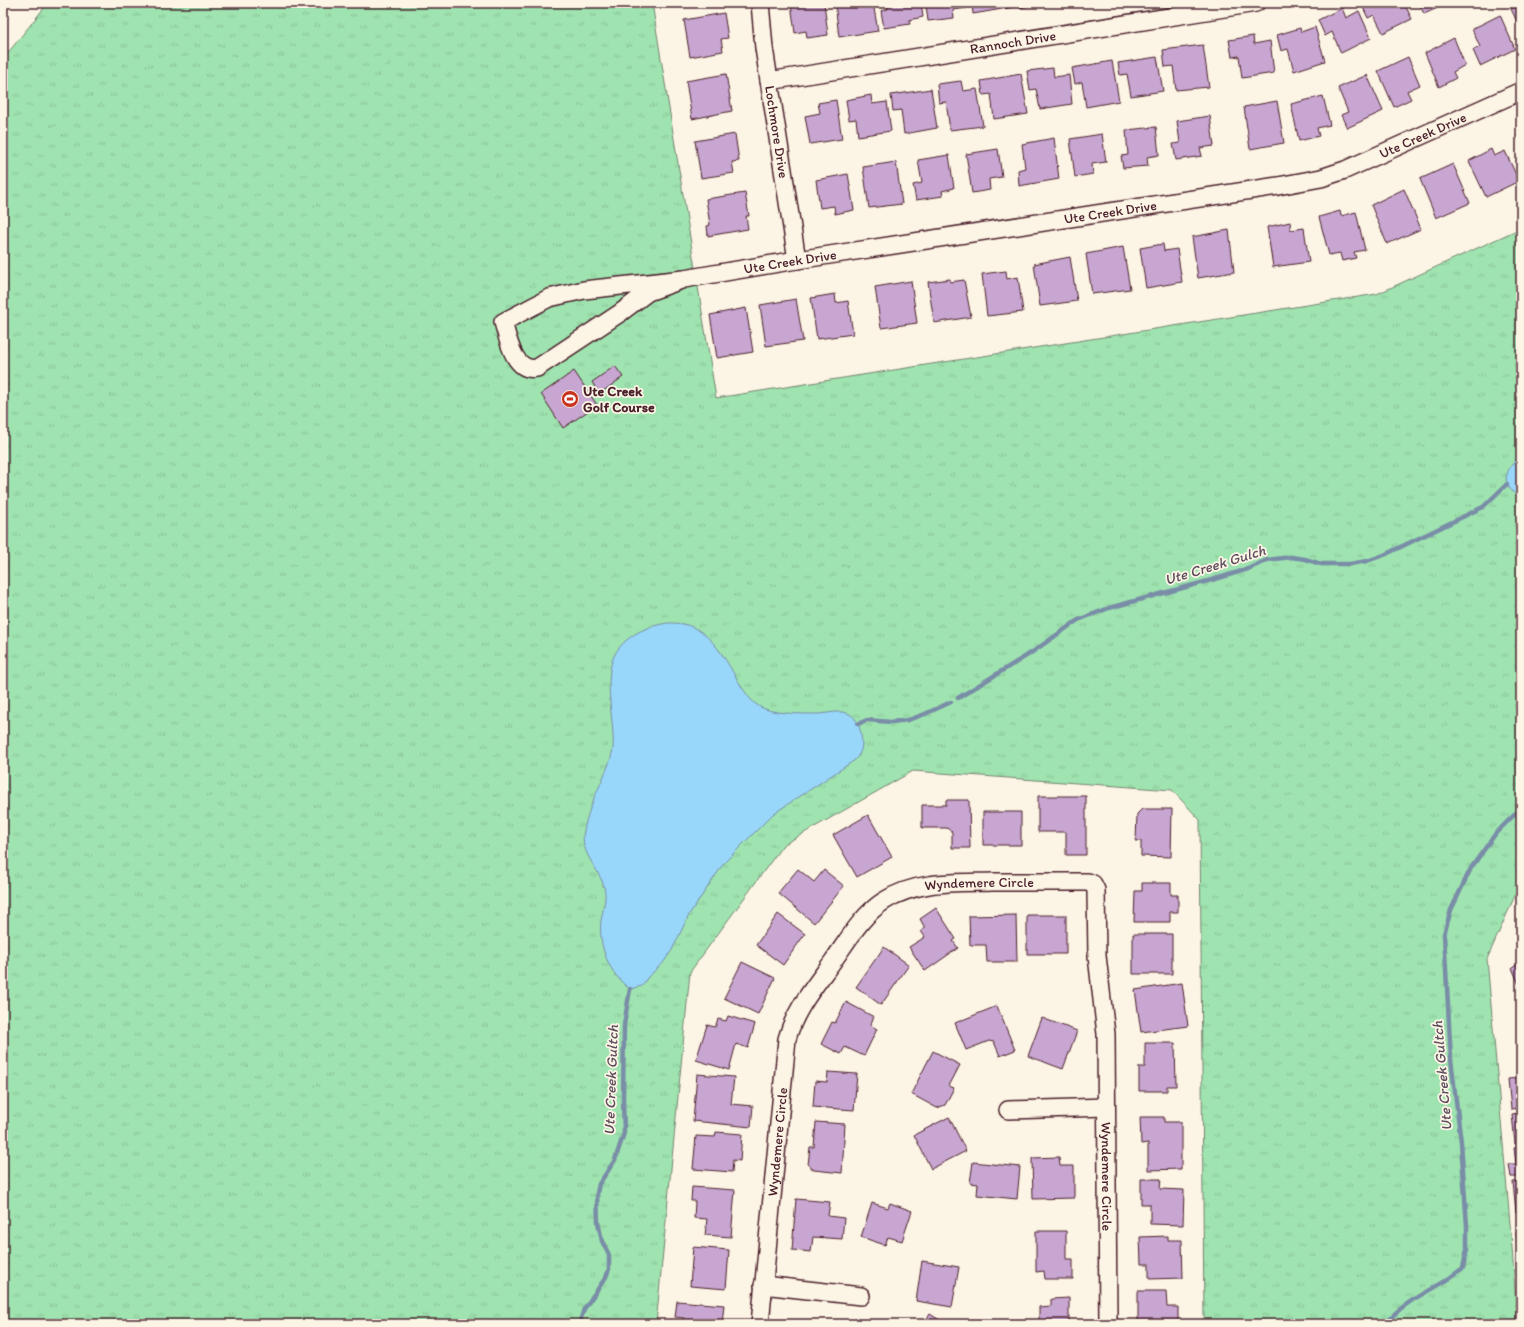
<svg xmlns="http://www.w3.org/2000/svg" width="1524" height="1327" font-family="Itim,sans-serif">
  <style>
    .grass { fill: url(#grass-tufts); stroke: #74826e }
    .water { fill: #99d7fa; stroke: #798da7 }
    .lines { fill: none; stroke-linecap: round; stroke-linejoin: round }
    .stream { stroke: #798da7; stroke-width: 4.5 }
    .building { fill: #c7a6d1; stroke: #4a1f2b }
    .street-casing { stroke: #4a1f2b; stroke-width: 20 }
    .street { stroke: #fcf5e5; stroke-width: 17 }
    .labels { text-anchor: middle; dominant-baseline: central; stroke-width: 3.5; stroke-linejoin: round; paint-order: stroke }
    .street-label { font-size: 14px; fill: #4a1f2b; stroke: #fcf5e5 }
    .poi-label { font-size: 14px; font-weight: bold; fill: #4a1f2b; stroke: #fcf5e5; text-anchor: start }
    .water-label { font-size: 15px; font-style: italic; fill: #5e4d5f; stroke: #fcf5e5 }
  </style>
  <defs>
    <pattern id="grass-tufts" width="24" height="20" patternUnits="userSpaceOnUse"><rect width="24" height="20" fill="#9fe4b0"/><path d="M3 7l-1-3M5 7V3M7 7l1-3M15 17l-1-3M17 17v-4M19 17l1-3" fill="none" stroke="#8ac398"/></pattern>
  </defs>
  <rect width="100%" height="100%" fill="#fcf5e5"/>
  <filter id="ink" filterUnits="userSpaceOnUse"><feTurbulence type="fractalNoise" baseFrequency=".025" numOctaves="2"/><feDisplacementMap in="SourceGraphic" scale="8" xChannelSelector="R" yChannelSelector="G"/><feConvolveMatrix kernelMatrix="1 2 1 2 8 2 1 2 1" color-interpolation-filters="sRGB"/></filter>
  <g filter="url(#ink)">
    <path class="grass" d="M48,3H652L716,398L1377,294L1521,228V882L1487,959L1512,1247L1516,1305V1324H1204L1200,820L1172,790L913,771L783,845L690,972L656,1324H3V59Z"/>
    <path class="water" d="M1521,455V498C1498,484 1505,470 1521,455Z
      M668,623C673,623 678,623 683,624C712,630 726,661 740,684C746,694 753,705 765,709C779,714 802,714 817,714C826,714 838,710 847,713C856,716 860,726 861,735C863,745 862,752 855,760L773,814L724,863L690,913L672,950L663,963L647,978L642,986L630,989C609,974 598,946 601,920C603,909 607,898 604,887C599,868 579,852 584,831C586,817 594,797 600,785C605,772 611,762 613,748C615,721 602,678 615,654C626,635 647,626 668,623Z"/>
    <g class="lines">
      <path class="stream" d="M958,698L1031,653L1078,620L1109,608L1219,578L1248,569L1267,560L1291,557L1305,559L1321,564H1350L1367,561L1384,555L1483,507L1507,484
        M858,724L867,720L891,722L908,720L925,714L951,702
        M579,1324L584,1309L606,1277L609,1269V1255L602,1241L598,1222L597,1193L599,1184L615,1160L624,1133L623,1099L624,1025L630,989
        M1384,1324L1400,1309L1414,1299L1448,1279L1463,1268L1467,1249V1226L1461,1142L1451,1059L1444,934L1451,910L1471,868L1496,833L1521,808"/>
    </g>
    <path class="building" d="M797,3H824L828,35L807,38L806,31L795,33L791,4Z
      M835,3H873L878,31L839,37Z
      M887,3H921L923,17L909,20L910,24L884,28L881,11L888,9Z
      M934,3H966L967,8L953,10L954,18L928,21L926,5L934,4Z
      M972,3H1013L1014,7L973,14Z
      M1019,3H1045L1019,8Z
      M1361,3H1404L1412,19L1383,33L1374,15L1368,18Z
      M1419,3H1449L1424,14Z
      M1521,5V30L1511,9Z
      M1342,8L1346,18L1359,11L1371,38L1341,53L1332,32L1325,36L1318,20Z
      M724,13L728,38L721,39L723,51L690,57L684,20Z
      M1500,15L1515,49L1480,66L1473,50L1480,47L1472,29Z
      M1315,27L1325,61L1294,71L1288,49L1281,51L1277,35L1300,28L1301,32Z
      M1253,36L1254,44L1270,41L1274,73L1242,78L1239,56L1232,57L1229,40Z
      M1454,38L1465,65L1453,72L1456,78L1439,87L1425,53Z
      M1203,45L1209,87L1176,90L1173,66L1165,67L1163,50Z
      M1157,57L1163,91L1131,96L1127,74L1120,75L1118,63Z
      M1408,57L1420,85L1407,91L1411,99L1394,107L1378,71Z
      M1112,61L1119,101L1086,107L1082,82L1075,84L1072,68Z
      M1053,68L1054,77L1069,75L1072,104L1040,109L1036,89L1030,90L1027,71Z
      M726,74L732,111L692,119L686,81Z
      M1021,74L1028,114L994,119L991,94L983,95L981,81Z
      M1367,75L1383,111L1347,128L1341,115L1348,112L1338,88Z
      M961,81L963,91L977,89L983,126L950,130L946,102L939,103L937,84Z
      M931,89L937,128L904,134L901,110L893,111L891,95Z
      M871,95L872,104L887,102L891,131L858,136L856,119L849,120L846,100Z
      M1323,96L1330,125L1317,128L1319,136L1299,141L1291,104Z
      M836,100L842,139L810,144L805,116L820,113L818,103Z
      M1277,101L1284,143L1250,149L1244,107Z
      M1210,116L1214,146L1200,148L1202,156L1176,160L1173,144L1180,143L1177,121Z
      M1156,127L1159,155L1147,157L1148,166L1123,168L1121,156L1128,155L1126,130Z
      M735,134L739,161L732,162L734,173L701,178L695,141Z
      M1102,134L1106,162L1092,164L1093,174L1075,177L1070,139Z
      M1521,134V144L1517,136Z
      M1054,138L1059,179L1019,186L1018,170L1025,168L1022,144Z
      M998,149L1002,177L989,179L990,190L972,193L966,154Z
      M1491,149L1494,156L1505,151L1519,181L1486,197L1469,161Z
      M949,155L954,188L942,191L943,196L916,200L913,185L922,183L918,160Z
      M896,162L902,204L869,208L863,167Z
      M1453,164L1470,203L1436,218L1420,179Z
      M848,174L854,210L835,214L834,206L820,208L816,180Z
      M1404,189L1421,229L1387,244L1371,205Z
      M745,193L749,216H746L748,229L708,236L707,226L710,225L706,199Z
      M1340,211L1341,216L1356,212L1365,250L1354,252L1356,258L1342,261L1340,253L1329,255L1319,217Z
      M1290,222L1291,230L1304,228L1309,262L1273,267L1267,227Z
      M1229,230L1234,272L1198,278L1192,237Z
      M1163,244L1164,251L1177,249L1182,282L1146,288L1140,248Z
      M1123,247L1130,289L1092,294L1086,254Z
      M1070,257L1077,301L1040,306L1034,264Z
      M1006,271L1007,279L1018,277L1023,312L987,316L982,274Z
      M950,279V282L964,280L971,317L934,323L928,282Z
      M911,281L917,323L881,328L875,287Z
      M835,294L836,303L848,301L853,334L817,339L811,298Z
      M796,299L803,341L766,346L760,305Z
      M746,308L753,352L717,358L710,315Z
      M615,366L623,377L599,394L592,382Z
      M574,371L597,405L563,428L541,394Z
      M1038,796H1086V855H1066V832H1038Z
      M946,800H969L970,848H952V832L947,828H922V805H946Z
      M1142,809H1172L1171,857L1141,856V841H1136L1137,814Z
      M983,812H1021V845H983Z
      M868,815L892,857L857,877L833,835Z
      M798,869L814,882L824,870L844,886L814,923L778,893Z
      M1142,883H1171V895H1178V912H1170V922H1134L1135,891H1142Z
      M936,908L956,939L953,941L958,948L925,971L909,947L925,937L921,931L925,928L920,919Z
      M778,914L805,934L783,965L756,945Z
      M1016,915L1017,962H987L986,945H970L969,916Z
      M1027,915H1066V954H1027Z
      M1133,934H1172V974H1133Z
      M884,947L909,965L881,1005L856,987Z
      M742,962L775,978L758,1014L724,998Z
      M1521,962V989L1512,968Z
      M1182,983L1188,1026L1141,1032L1135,990Z
      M846,1002L874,1017L870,1025L877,1029L864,1056L845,1047L841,1054L821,1044L832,1022L835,1023Z
      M997,1006L1015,1050L1000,1056L994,1042L989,1041L966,1050L955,1023Z
      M728,1016L755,1024L748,1048L736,1044L729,1070L696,1060L707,1025L715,1027L718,1019L726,1021Z
      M1042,1018L1077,1031L1063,1069L1028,1056Z
      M1145,1043H1175L1176,1086H1167V1091H1139V1067H1145Z
      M933,1051L960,1065L949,1086L954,1088L945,1105L937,1108L911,1094Z
      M828,1072L857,1074L854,1110L813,1107L815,1081L827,1082Z
      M697,1074L734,1077L731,1104L753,1106L751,1127L693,1121Z
      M1521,1078V1108L1511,1109L1508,1079Z
      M1521,1113V1143L1515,1144L1512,1114Z
      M949,1117L966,1151L931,1169L914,1135Z
      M1140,1117H1164V1122H1181V1169L1148,1170V1143L1141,1144Z
      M816,1122L845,1124L842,1173L814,1170L808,1165L810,1147H814Z
      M716,1132L742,1134L740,1161L733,1160L732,1172L693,1169L696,1136L715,1137Z
      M1521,1147V1177H1511L1509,1164H1516L1514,1148Z
      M1059,1157L1060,1166H1074V1198L1033,1199L1032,1158Z
      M973,1162L1020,1167L1017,1199L977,1195L978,1184L970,1183Z
      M1141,1179H1161L1160,1189L1184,1190L1183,1225L1150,1224V1204H1141Z
      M1513,1182H1521V1212H1516Z
      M692,1187L735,1190L731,1237L705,1235L707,1219L694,1218L695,1201H691Z
      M796,1199L830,1202L828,1216L844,1218L842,1239L813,1237L811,1252L792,1250Z
      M872,1203L888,1208L890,1203L912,1211L902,1241L888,1237L885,1245L861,1237Z
      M1036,1231H1066V1259H1073V1279H1045L1044,1271L1036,1272Z
      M1516,1233H1521V1246H1518Z
      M1168,1236V1240H1182L1183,1278L1149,1279V1264H1141L1140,1237Z
      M693,1247L729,1250L726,1289L690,1286Z
      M922,1261L959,1267L952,1307L916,1301Z
      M1138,1291H1166L1167,1307H1178V1324H1138Z
      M1069,1298V1324H1032V1322H1039V1307L1051,1306V1299Z
      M677,1301L724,1305L722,1324H684V1318L675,1317Z
      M930,1314L946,1324H923Z"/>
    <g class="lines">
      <g class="street-casing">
        <g id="street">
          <path id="s1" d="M760,3L764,48L797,260"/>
          <path id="s2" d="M769,81L1256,3"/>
          <path id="s3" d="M684,279L648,292L620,313L537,368C514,373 508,339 503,322L549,298L584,290L684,279L797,260L1278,186L1321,178L1345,170L1521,91"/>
          <path d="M1008,1110L1106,1107"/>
          <path d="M763,1285L861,1296"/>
          <path id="s4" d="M760,1324L787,1039C795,1009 815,986 833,961C848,940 862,915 884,901C917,880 955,883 993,882C1025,882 1056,882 1088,882L1093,884L1096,890L1097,956L1106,1034L1108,1324"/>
        </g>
      </g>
      <use href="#street" class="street"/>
    </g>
  </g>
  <defs>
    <g id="stadium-disc" transform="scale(0.9)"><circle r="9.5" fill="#c8321e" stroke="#fcf5e5"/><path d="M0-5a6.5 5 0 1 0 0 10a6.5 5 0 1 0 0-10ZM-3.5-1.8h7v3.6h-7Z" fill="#fff"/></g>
  </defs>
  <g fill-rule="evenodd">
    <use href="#stadium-disc" x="570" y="399"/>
  </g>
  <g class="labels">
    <g class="street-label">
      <text stroke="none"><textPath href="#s2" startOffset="247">Rannoch Drive</textPath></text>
      <text stroke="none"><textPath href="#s1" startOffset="130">Lochmore Drive</textPath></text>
      <text stroke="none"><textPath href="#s3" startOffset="1180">Ute Creek Drive</textPath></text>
      <text stroke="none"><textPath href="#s3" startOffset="856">Ute Creek Drive</textPath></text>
      <text stroke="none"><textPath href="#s3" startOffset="532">Ute Creek Drive</textPath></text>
      <text stroke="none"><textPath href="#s4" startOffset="555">Wyndemere Circle</textPath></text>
      <text stroke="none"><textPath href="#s4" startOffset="183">Wyndemere Circle</textPath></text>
      <text stroke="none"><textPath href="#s4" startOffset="963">Wyndemere Circle</textPath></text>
    </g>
    <g class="poi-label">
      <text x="583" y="391">Ute Creek<tspan x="583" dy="16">Golf Course</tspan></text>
    </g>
    <g class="water-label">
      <text transform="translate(1215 565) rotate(-17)">Ute Creek Gulch</text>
      <text transform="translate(1442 1076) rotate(-95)">Ute Creek Gultch</text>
      <text transform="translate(611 1080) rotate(-88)">Ute Creek Gultch</text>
    </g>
  </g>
  <rect width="1524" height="1327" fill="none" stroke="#fcf5e5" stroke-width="16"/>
  <rect x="8" y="8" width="1508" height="1311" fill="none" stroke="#4a1f2b" stroke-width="1.5" filter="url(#ink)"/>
</svg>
